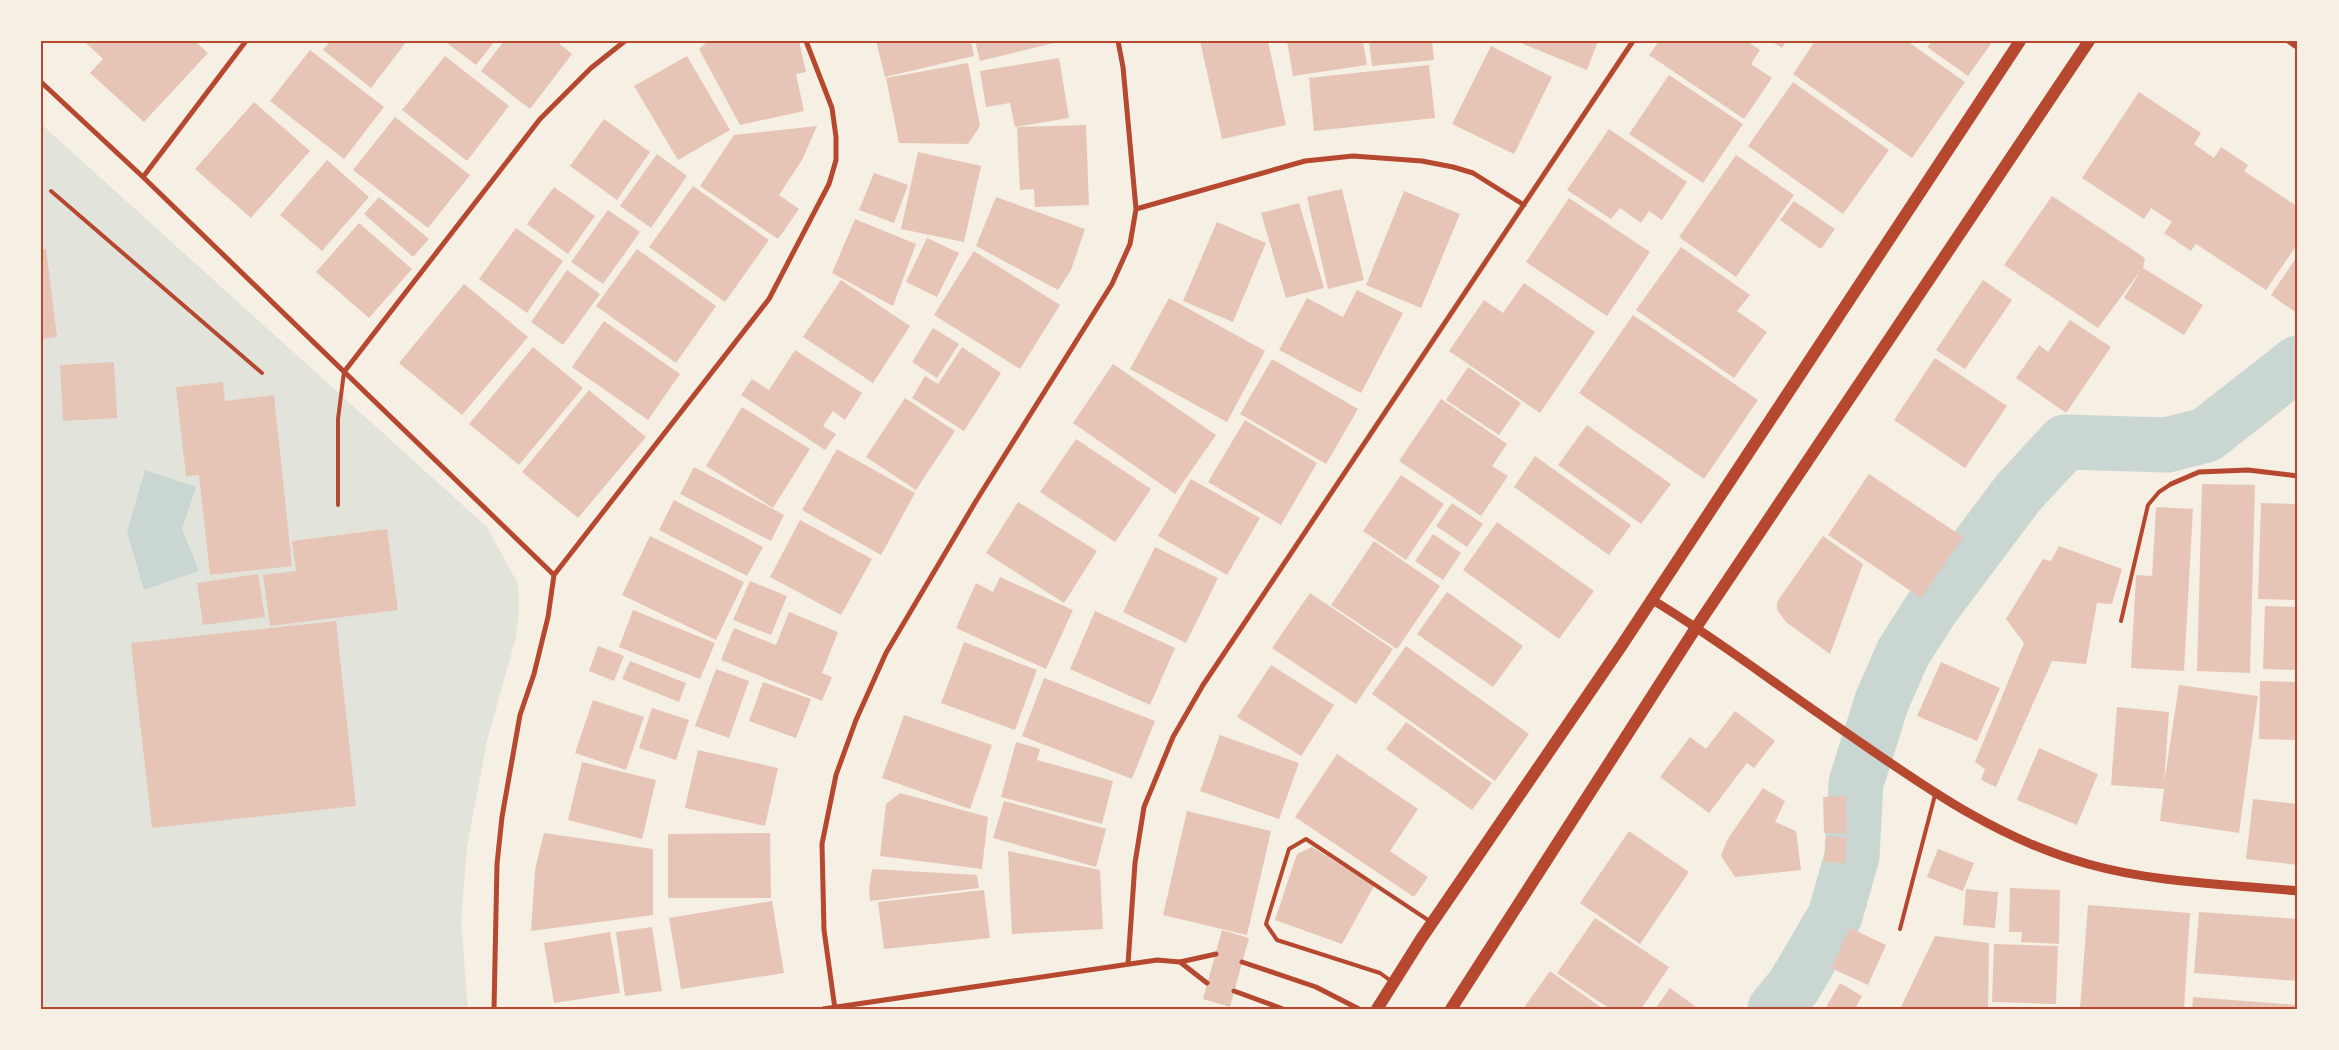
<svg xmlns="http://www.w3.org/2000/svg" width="2339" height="1050" font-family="Ubuntu,sans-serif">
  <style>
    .green { fill: #e2e4dc }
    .water { fill: #c9d6d2 }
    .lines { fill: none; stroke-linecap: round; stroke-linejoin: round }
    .river { stroke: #c9d6d2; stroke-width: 55 }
    .building { fill: #e6c5b7 }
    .service { stroke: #b5482f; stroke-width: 4 }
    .minor { stroke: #b5482f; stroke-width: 5 }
    .tertiary { stroke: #b5482f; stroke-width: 9 }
    .primary { stroke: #b5482f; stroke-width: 12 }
    .neatline { fill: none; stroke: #b5482f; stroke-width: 2 }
  </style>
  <rect width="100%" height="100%" fill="#f6efe4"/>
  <path class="green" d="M41,124L487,527L518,584L519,612L516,637L487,741L467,847L461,922L468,1009H41Z"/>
  <path class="water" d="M145,470L196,487L182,529L199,571L144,590L127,532Z"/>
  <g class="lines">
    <path class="river" d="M1775,1009L1794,986L1835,916L1852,856L1856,783L1882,701L1903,653L1931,609L2018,493L2065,442L2167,445L2206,435L2298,363"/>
  </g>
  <path class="building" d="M84,41H195L208,53L144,122L90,73L103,59Z
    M330,41H407L371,88L323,50Z
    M448,41H495L476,65L447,43Z
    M504,41H556L572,54L530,109L481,71Z
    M708,41H799L806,72L796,74L804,111L740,125L699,49Z
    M876,41H971L974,56L885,77Z
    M975,41H1058V42L980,61Z
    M1200,41H1268L1286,125L1222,139Z
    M1287,41H1363L1367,65L1293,76Z
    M1369,41H1432L1434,60L1372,66Z
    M1516,41H1598L1587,70Z
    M1659,41H1747L1760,50L1751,64L1772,78L1744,119L1649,55Z
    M1771,41H1786L1782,48Z
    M1815,41H1907L1965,82L1912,158L1793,74Z
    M1932,41H1993L1968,76L1927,47Z
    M1491,46L1552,77L1514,154L1452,124Z
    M310,50L384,107L344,159L270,101Z
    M445,56L509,106L467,161L402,110Z
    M687,56L730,130L678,160L634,86Z
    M1059,58L1069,118L1015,127L1010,103L986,107L980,71Z
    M968,63L980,126L968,144L899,143L886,78Z
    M1429,65L1435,118L1314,131L1309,78Z
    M1669,75L1743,124L1703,183L1629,134Z
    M1793,82L1889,150L1843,214L1748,146Z
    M2139,92L2201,133L2194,144L2214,158L2221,147L2248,165L2244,171L2298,207V243L2266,290L2196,244L2191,251L2164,233L2172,222L2151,208L2144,219L2082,178Z
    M254,102L310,151L251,218L195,169Z
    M395,117L470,175L428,228L353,170Z
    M604,119L650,152L617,200L570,166Z
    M1086,125L1089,205L1035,207L1034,189L1020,190L1017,127Z
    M817,126L802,160L779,195L799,209L778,239L700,186L734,135Z
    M1609,129L1687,182L1662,220L1649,211L1641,223L1620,208L1611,219L1567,190Z
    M918,152L981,166L964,242L901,229Z
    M657,154L687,176L651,228L620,206Z
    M1736,155L1794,195L1736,277L1679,237Z
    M327,160L369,197L322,251L280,215Z
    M874,173L908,185L894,223L859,210Z
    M693,186L769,240L725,302L649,247Z
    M554,187L595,216L568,254L527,224Z
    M1342,189L1364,280L1328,289L1307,197Z
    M1404,191L1460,214L1421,308L1366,285Z
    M2052,196L2145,258L2143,268L2203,305L2184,335L2124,298L2141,270L2098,328L2004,265Z
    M379,197L429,239L413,257L364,214Z
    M996,197L1085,229L1071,270L1058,290L976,246Z
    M1569,198L1650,252L1607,316L1526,262Z
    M1794,201L1835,229L1821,249L1780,220Z
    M1299,203L1324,288L1286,298L1261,213Z
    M608,210L640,232L603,284L571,262Z
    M855,219L916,244L893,306L832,273Z
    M1217,222L1266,243L1233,322L1183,301Z
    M359,223L412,269L369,318L316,272Z
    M516,228L563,261L527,313L479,279Z
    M927,238L959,253L937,297L906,282Z
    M1681,247L1750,295L1737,311L1767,332L1734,378L1636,310Z
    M41,249H46L57,337L41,339Z
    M637,249L716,306L676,363L596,306Z
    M974,251L1060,305L1020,369L934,315Z
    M2298,255V314L2271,295Z
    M567,270L600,294L563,345L531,322Z
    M841,280L910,326L873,383L803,337Z
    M1983,280L2012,300L1965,369L1936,350Z
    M1524,283L1595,332L1540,413L1449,351L1484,300L1503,313Z
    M464,284L528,337L462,415L399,363Z
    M1357,290L1403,313L1361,393L1279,350L1307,298L1343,317Z
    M1169,298L1265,351L1227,422L1130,369Z
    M1633,315L1758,400L1704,479L1579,393Z
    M2070,320L2111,347L2066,413L2016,378L2039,345L2048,352Z
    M604,321L680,374L648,420L572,367Z
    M933,328L959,344L937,378L912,362Z
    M533,347L583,388L519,465L469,424Z
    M962,347L1001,373L964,431L912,398L925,376L938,384Z
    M795,350L862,393L845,420L833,411L823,426L836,434L825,450L741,395L752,379L769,390Z
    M1935,358L2007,406L1965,468L1894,420Z
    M1272,359L1358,409L1326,464L1240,414Z
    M114,362L117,418L63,421L60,365Z
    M1113,364L1216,435L1175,494L1073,423Z
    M1468,367L1521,403L1499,435L1446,400Z
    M223,382L225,401L274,395L292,566L210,575L199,475L186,476L176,387Z
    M589,390L646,437L578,518L522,472Z
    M905,398L955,431L916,490L866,457Z
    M1441,399L1507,444L1492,466L1508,476L1481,516L1399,461Z
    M742,407L810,449L773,508L706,466Z
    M1245,420L1317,463L1281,525L1208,482Z
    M1587,425L1671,484L1641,524L1558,465Z
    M1076,439L1151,489L1115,542L1040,492Z
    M837,449L915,493L881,555L802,510Z
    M1535,456L1631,525L1609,555L1514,487Z
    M694,467L784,515L771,541L680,494Z
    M1869,474L1963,537L1921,598L1828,535Z
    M1401,475L1444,504L1406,560L1363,531Z
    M1191,479L1260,518L1227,575L1158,536Z
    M2202,484L2255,485L2250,673L2197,671Z
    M674,500L763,547L747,576L659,530Z
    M1018,502L1097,551L1064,603L986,553Z
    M1452,503L1483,524L1467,547L1436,526Z
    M2261,503L2298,504V600L2258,599Z
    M2156,507L2193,509L2184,671L2131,668L2136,575L2152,576Z
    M800,520L872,559L841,615L770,577Z
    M1497,522L1594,591L1559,639L1463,570Z
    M387,529L398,610L270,626L263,575L296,571L292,541Z
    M1433,534L1461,553L1443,580L1415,561Z
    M650,536L744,582L716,640L622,595Z
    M1823,536L1863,564L1830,654L1786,622L1777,610V602Z
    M1374,541L1440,586L1397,649L1331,605Z
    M2059,546L2122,569L2112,604L2097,603L2086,664L2052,661L1996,787L1981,780L1985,769L1975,762L2024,643L2006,619L2043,559L2051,561Z
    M1155,547L1218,578L1186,643L1123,612Z
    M258,574L265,617L203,625L197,583Z
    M1000,577L1073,610L1046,669L956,628L976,583L993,592Z
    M750,581L787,596L771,635L733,620Z
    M1447,592L1523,646L1493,687L1417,634Z
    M1310,593L1393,649L1356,704L1272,648Z
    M2265,606L2298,607V670L2263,669Z
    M633,610L715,643L700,679L619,647Z
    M1095,611L1175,648L1150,705L1070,669Z
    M789,612L838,632L822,673L832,677L822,701L721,660L734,628L776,645Z
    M336,621L356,806L152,828L131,643Z
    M964,642L1037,670L1015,730L941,703Z
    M598,646L624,656L614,681L589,671Z
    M1406,646L1529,734L1495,781L1372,694Z
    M630,661L686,683L679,702L622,679Z
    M1941,662L2000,688L1977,741L1917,716Z
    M1271,665L1334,705L1301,756L1237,717Z
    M716,669L749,681L729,738L695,726Z
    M1044,678L1155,721L1132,779L1022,736Z
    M2260,681L2298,682V740L2259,739Z
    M763,682L811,699L796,738L749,721Z
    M2179,685L2258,696L2239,833L2160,821L2164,789L2111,785L2117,707L2169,712L2164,783Z
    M593,700L644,717L626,770L575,753Z
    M652,708L689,720L676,760L639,748Z
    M1735,711L1775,741L1754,768L1747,763L1709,813L1660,777L1690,737L1706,749Z
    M904,715L992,745L970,809L882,778Z
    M1406,722L1492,783L1472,810L1386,749Z
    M1220,735L1299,763L1279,819L1200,791Z
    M1016,742L1040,749L1037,760L1113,781L1102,824L1001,797Z
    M2039,748L2098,774L2077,825L2017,800Z
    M698,750L778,768L765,826L685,808Z
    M1337,754L1418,809L1390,851L1428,877L1414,897L1295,817Z
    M582,762L656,780L642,839L568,820Z
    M1763,788L1785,801L1775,822L1796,831L1801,870L1735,877L1721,856L1727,840Z
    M900,793L988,817L982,869L880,856L886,804Z
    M1846,796L1847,833H1824L1823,797Z
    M2253,799L2298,804V865L2246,859Z
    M1004,801L1106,829L1096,867L993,838Z
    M1187,811L1271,831L1247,935L1163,915Z
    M1629,831L1689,872L1640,944L1580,903Z
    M544,833L653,849V915L531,931L535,870Z
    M770,833L771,898H668V834Z
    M1826,836L1847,838L1845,863L1824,862Z
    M1312,847L1374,886L1342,944L1275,920L1297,854Z
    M1938,849L1974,863L1963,891L1927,877Z
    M1008,851L1100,870L1103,929L1012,934Z
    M872,869L977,875L979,888L870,901L869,888Z
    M2010,888L2060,890L2059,944L2021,942L2022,932H2009Z
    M1966,889L1998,892L1995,928L1963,925Z
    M984,890L990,938L884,949L878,902Z
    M772,901L784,973L681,989L669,918Z
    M2088,905L2190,913L2184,1009H2080Z
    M2199,912L2298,919V981L2194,973Z
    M1595,918L1669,967L1641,1009H1610L1557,973Z
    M652,927L662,991L625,996L616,932Z
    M1850,928L1886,945L1868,985L1831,968Z
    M1222,930L1249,938L1230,1007L1203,999Z
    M610,932L620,993L554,1003L544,943Z
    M1935,936L1989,943L1988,1009H1900Z
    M1994,944L2058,946L2056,1004L1992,1002Z
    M1550,971L1603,1009H1523Z
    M1840,983L1862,996L1855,1009H1825Z
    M1670,988L1699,1009H1655Z
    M2193,997L2298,1005V1009H2192Z"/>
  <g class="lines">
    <path class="service" d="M51,191L262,373
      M338,505V419L344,372
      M2121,621L2148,505L2159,492L2171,484
      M1900,929L1935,795
      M1391,981L1380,973L1277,940L1266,924L1289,849L1306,839L1431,922"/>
    <path class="minor" d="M2288,41L2298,48
      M41,82L143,177L554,575
      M143,177L246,41
      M1136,209L1305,161L1353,156L1422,161L1453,167L1473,173L1524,205
      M344,372L540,119L591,68L625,41
      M2171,484L2199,472L2248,470L2298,476
      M1180,962L1207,983
      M1242,962L1316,987L1359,1009
      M1128,964L1135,863L1144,807L1173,737L1203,685L1633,41
      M1234,991L1283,1009
      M494,1009L497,864L502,817L520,715L534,674L548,617L554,575L769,299L829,184L836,160V137L832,108L806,41
      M823,1009L1157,960L1180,962L1216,954
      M835,1009L824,930L822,844L836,775L856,720L886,653L976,501L1112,284L1130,244L1136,209L1123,67L1118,41"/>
    <path class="tertiary" d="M1651,599C1716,638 1775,684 1838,727C1918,782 1993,838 2088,864C2155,883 2229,884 2298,891"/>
    <path class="primary" d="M1377,1009L1421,939L1620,648L2020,41
      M1451,1009L1697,626L2089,41"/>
  </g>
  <rect width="2339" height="1050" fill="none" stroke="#f6efe4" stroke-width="85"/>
  <rect x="42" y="42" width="2254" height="966" class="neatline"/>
</svg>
